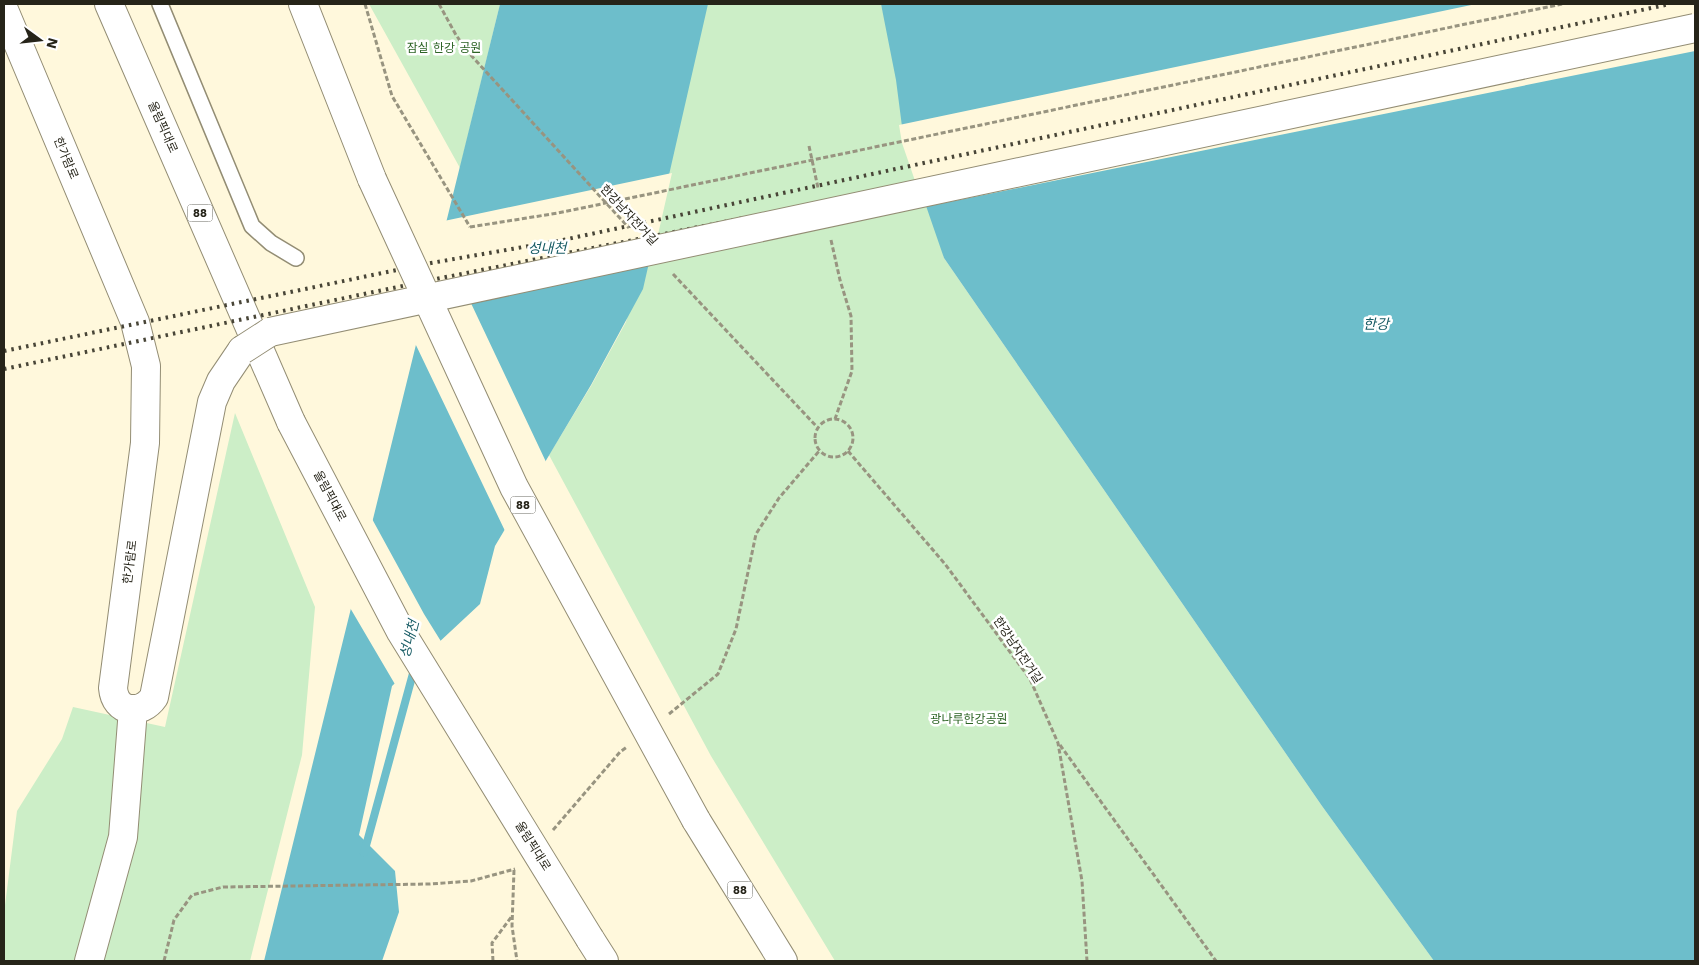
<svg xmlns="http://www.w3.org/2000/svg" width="1699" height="965" font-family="'Work Sans','Noto Sans KR',sans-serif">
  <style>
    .green { fill: #cceec7 }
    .water { fill: #6dbecb }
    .pier { fill: #fff8dc }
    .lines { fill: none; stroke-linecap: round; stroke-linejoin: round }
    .stream { stroke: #6dbecb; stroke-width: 8 }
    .lane-casing { stroke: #938d74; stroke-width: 18 }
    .street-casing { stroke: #938d74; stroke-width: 30 }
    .secondary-casing { stroke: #938d74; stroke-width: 30 }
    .highway-casing { stroke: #938d74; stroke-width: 30 }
    .path { stroke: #989480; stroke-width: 3; stroke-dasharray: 5 2.5; stroke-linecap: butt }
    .lane { stroke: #fff; stroke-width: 15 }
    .street { stroke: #fff; stroke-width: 28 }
    .secondary { stroke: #fff; stroke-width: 28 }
    .highway { stroke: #fff; stroke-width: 28 }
    .rail { stroke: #484537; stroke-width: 4; stroke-dasharray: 2.5 5; stroke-linecap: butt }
    .street-bridge-casing { stroke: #938d74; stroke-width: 30; stroke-linecap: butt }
    .secondary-bridge-casing { stroke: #938d74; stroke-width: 30; stroke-linecap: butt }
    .highway-bridge-casing { stroke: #938d74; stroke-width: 30; stroke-linecap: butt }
    .path-bridge { stroke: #989480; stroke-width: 3; stroke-dasharray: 5 2.5; stroke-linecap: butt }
    .street-bridge { stroke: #fff; stroke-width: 28 }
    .secondary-bridge { stroke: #fff; stroke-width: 28 }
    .highway-bridge { stroke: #fff; stroke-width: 28 }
    .labels { text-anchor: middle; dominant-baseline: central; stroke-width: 5; stroke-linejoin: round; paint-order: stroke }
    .shield { fill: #fff; stroke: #67665e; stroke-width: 1 }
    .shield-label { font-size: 11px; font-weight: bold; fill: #262419 }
    .park-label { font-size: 12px; fill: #2d6425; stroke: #fff }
    .street-label { font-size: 12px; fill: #262419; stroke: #fff }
    .water-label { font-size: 14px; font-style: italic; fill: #185c65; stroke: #fff }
  </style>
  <rect width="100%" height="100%" fill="#fff8dc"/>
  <path class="green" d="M369,4H500L460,168Z
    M703,4H881L944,258L1322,806L1434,961H835L711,756L549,455L591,386L626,322Z
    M235,413L315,607L302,755L250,961H4V913L17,811L62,739L73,707L165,727Z"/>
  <path class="water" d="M500,4H708L643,289L591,385L495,546L480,604L392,686L359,835L395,871L399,912L382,961H264Z
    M881,4H1695V961H1434L1322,806L944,258L904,142L896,80Z"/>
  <path class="pier" d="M1476,4H1695V51L924,207L902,143L899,125Z
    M672,173L652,261L469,299L547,464L506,533L414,341L444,221Z
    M371,517L424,614L442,643L396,686L349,606Z"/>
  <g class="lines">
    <path class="stream" d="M364,853L415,666"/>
    <g class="lane-casing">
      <path id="lane" d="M160,4L252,226L271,243L296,258"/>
    </g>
    <g class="street-casing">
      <path id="street" d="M89,961L123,837L133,709"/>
    </g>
    <g class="secondary-casing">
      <path id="secondary" d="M4,10L135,322L146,366L145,443L113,688C115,713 141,716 154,697L212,402L221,381L242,350"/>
    </g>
    <g class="highway-casing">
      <path id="highway" d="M109,4L291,422
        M303,4L372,179
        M696,820L783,961
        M590,939L604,961"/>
    </g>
    <path class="path" d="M365,4L392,96L470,227
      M439,4L456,35L468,52L629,228
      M809,146L818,188
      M831,240L840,280L851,316L852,371L835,419
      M673,274L818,428
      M815 438a19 19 0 1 1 38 0a19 19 0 1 1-38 0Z
      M848,451L945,564L1030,679L1058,743L1082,881L1087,961
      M669,714L718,674L736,629L756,534L779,498L820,450
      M1060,745L1216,961
      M553,830L620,752L627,747
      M514,870L512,926L517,961
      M164,961L174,920L192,895L223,887L430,884L471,881L515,869
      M493,961L492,943L512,916"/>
    <use href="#lane" class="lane"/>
    <use href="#street" class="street"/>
    <use href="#secondary" class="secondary"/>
    <use href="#highway" class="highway"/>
    <path class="rail" d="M4,351L431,263L558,241L1670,4
      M4,369L436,279L921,183L1695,17"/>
    <g class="street-bridge-casing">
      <path id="street-bridge" d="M270,332L1695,28"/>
    </g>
    <g class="secondary-bridge-casing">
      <path id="secondary-bridge" d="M242,350L270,332"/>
    </g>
    <g class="highway-bridge-casing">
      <path id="highway-bridge" d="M372,179L514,487L696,820
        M291,422L401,632L590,939"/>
    </g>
    <path class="path-bridge" d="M470,227L558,213L1562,4"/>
    <use href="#street-bridge" class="street-bridge"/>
    <use href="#secondary-bridge" class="secondary-bridge"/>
    <use href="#highway-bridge" class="highway-bridge"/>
  </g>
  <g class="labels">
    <g class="shield">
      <rect x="187.5" y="204.5" width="25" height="17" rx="4"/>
      <rect x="510.5" y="496.5" width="25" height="17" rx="4"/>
      <rect x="727.5" y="881.5" width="25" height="17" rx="4"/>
    </g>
    <g class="shield-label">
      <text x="200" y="213">88</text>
      <text x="523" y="505">88</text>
      <text x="740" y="890">88</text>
    </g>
    <g class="park-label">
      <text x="444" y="48">잠실 한강 공원</text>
      <text x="969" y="719">광나루한강공원</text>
    </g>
    <g class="street-label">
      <text transform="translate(163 127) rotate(66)">올림픽대로</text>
      <text transform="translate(66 158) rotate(67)">한가람로</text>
      <text transform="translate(629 215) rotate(47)">한강남자전거길</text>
      <text transform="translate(330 496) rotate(62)">올림픽대로</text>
      <text transform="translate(130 562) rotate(-83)">한가람로</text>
      <text transform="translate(1018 650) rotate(56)">한강남자전거길</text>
      <text transform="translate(533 846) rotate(58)">올림픽대로</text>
    </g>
    <g class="water-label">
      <text x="547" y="248">성내천</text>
      <text x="1376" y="324">한강</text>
      <text transform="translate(409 639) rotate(-75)">성내천</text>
    </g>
  </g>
  <rect width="1699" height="965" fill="none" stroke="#262419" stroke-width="10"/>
  <g transform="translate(40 40) rotate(105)" stroke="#ffffff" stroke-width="4" paint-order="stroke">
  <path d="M0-4L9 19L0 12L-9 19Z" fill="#262419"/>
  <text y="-8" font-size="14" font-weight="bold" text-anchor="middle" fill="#262419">N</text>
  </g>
</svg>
